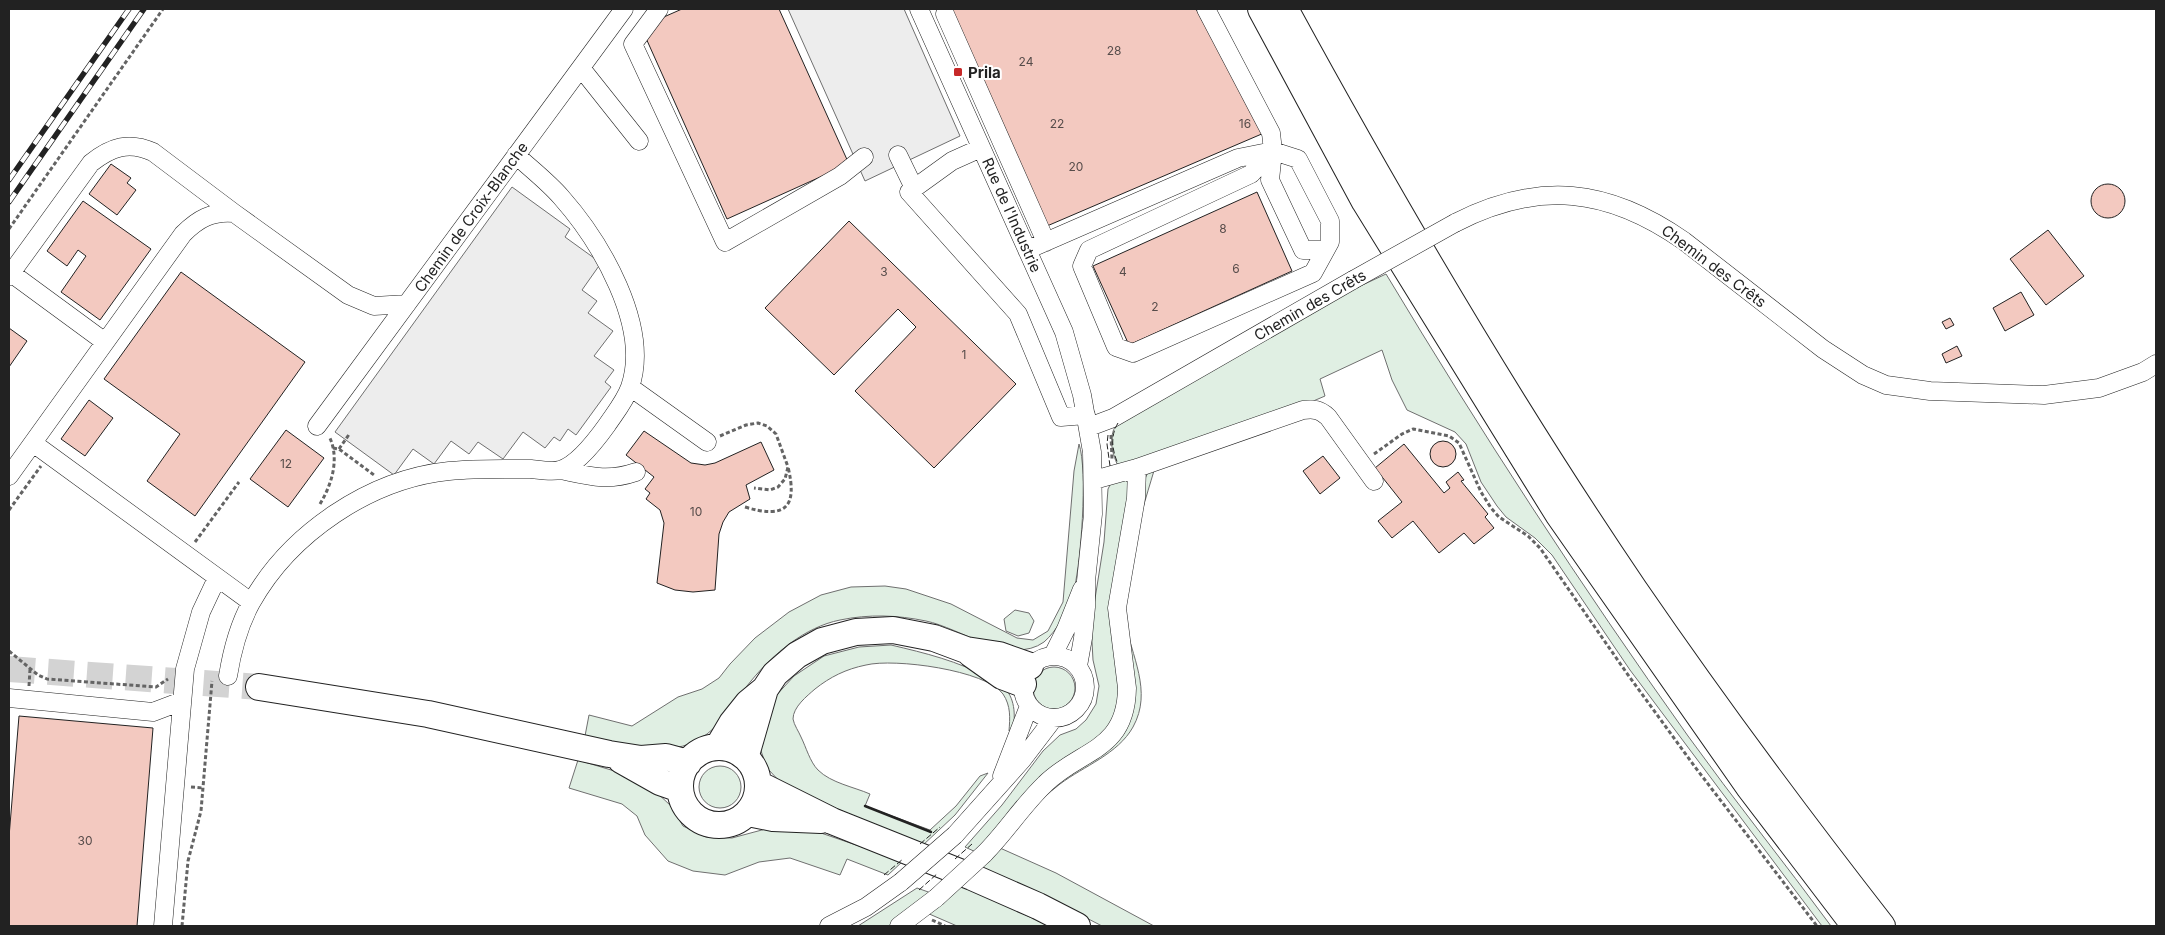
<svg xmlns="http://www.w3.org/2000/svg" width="2165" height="935" font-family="Inter,sans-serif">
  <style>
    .green { fill: #e0efe3; stroke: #6f6f6f }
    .parking { fill: #ededed; stroke: #6f6f6f }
    .building { fill: #f3c9c0; stroke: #222 }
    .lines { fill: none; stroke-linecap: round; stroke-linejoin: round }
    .highway-tunnel { stroke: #d3d3d3; stroke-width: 26; stroke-dasharray: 26 13; stroke-linecap: butt }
    .minor-casing { stroke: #222; stroke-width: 19 }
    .highway-casing { stroke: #222; stroke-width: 28 }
    .path { stroke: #646464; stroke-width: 3; stroke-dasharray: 4 2.5; stroke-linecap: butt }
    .minor { stroke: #fff; stroke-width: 18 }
    .highway { stroke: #fff; stroke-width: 26 }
    .rail-casing { stroke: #222; stroke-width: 5.5 }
    .rail { stroke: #fff; stroke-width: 4; stroke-dasharray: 11; stroke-linecap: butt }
    .minor-bridge-casing { stroke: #222; stroke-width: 19; stroke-linecap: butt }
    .minor-bridge { stroke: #fff; stroke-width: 18 }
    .fence { stroke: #222; stroke-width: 1; stroke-dasharray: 6 2.5; stroke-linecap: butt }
    .wall { stroke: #222; stroke-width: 2.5 }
    .poi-dot { fill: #c62828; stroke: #fff; stroke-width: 2 }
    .labels { text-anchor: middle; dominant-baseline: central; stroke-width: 4; stroke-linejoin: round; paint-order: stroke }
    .number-label { font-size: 12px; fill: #564c4a }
    .poi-label { font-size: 15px; font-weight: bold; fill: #222; stroke: #fff; text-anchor: start }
    .street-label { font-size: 15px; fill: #222; stroke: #fff }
  </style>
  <rect width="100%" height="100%" fill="#fff"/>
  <path class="green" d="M1386,274C1481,432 1581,586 1688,736C1734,800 1784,862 1831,926H1822L1630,670L1552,555L1535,538L1506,517L1497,506L1481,482L1466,444L1455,432L1407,410L1392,380L1382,350L1320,379L1325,396L1311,402L1118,466C1111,451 1108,435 1118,422L1356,288Z
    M1079,444C1088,470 1081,566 1073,594C1068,610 1057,631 1044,642C1011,666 960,628 926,621C897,615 869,614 840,620C805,627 773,654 751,681C725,712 714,745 666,749C639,751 611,742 585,736L589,715L632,726L678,697L702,689L719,678L730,664L755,638L789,612L821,595L851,587L885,586L906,589L951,604L1017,638L1033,640L1048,631L1063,602L1074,471Z
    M1156,464C1144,505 1119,580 1125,620C1131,656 1153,691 1133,727C1118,754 1084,766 1060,784C1036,802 1019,826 1000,848L1056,873L1154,926H1102L1044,896L978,869L999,848L1042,792L1061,776L1102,751L1118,735L1127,717L1131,698V681L1121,609L1122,592L1143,484L1149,469Z
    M1118,480H1125L1131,486L1116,590L1124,681L1112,730L978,853L965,847L1002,805L1043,751L1060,735L1076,729L1086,720L1096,704L1099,686L1093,660L1091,624L1104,542L1108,489L1111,483Z
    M1015,610L1029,613L1034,621L1029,633L1018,636L1006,631L1004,619Z
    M891,645C925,653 958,661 989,678C994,681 1002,683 1005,688C1016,701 1015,717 1013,732L1009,731C1010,718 1011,706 1003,694C986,670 894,658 866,665C846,669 830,677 815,689C807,696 793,707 793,719C794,725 799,732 801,737C806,747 810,762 818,770C831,783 854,787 870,794L865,806L930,830L956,806L980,776L988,773L955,815L922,846L783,785L767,768L760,748L772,700L794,676L824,656L859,647Z
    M1033 688a21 21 0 1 1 42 0a21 21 0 1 1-42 0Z
    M578,760L621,773L654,790L671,806L683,826L706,837L732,838L773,827L821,833L903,861L888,875L847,859L840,875L790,858L759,862L725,875L693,871L668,861L645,835L637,816L622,804L569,788Z
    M699 787a21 21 0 1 1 42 0a21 21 0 1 1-42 0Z
    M960,884L1049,926H957L927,913Z
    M917,888L934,894L891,926H858Z"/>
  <path class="parking" d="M788,9H904L960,136L865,181Z
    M512,187L570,229L565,237L601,263L582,290L597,301L588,313L613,331L594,356L614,370L605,382L611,387L576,435L568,429L560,441L554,437L545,448L523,432L503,459L478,442L469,454L451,441L434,464L413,449L394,475L335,432Z"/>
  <path class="building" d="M682,9H779L849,164L727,219L641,27Z
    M951,9H1196L1264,133L1047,226Z
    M111,164L131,178L127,183L136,190L117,215L89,194Z
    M2091 201a17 17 0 1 1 34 0a17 17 0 1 1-34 0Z
    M1257,192L1292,271L1129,345L1093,266Z
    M83,201L151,249L100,320L61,292L86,256L78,250L67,266L47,251Z
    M849,221L1016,384L934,468L855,391L916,327L898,309L834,375L765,308Z
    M2048,230L2084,276L2046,305L2010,259Z
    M181,272L305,362L195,516L147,481L180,434L104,379Z
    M2021,292L2034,315L2005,331L1993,308Z
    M1950,318L1954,325L1946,329L1942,322Z
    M9,328L27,341L9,367Z
    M1957,346L1962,356L1946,363L1942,354Z
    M89,400L113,418L85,456L61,439Z
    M286,430L324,458L288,507L250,479Z
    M644,431L691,463L705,465L715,463L761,442L774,470L746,485L750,499L729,512L723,522L719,534L715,590L693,592L675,590L657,583L664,523L660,510L646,499L650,493L645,489L654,477L626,455Z
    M1430 454a13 13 0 1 1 26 0a13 13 0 1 1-26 0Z
    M1404,444L1444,493L1450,488L1446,482L1458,472L1464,480L1461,481L1488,514L1485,517L1494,528L1474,544L1464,533L1439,553L1413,521L1392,538L1378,521L1402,502L1375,468Z
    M1323,456L1340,478L1320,494L1303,471Z
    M19,716L153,728L137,926H9V837Z"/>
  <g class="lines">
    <path class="highway-tunnel" d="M9,669L259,687"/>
    <g class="minor-casing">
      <path id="minor" d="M659,9L633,44L725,242L840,176L864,157
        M919,9L1064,332L1082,395L1092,452L1093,514L1086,581V607L1083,638L1078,666
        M945,14L1046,242
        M581,68L639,141
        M981,148L952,161L909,192L1018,314L1061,417L1086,415
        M1273,151L1298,159L1330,221V242L1313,273L1133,353L1116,347L1082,266L1089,250L1251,174Z
        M1273,151L1270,180L1303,250H1325
        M898,155L914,188
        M1455,223C1539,180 1608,188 1684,241L1823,349L1863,375L1886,385L1930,391L2044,395L2099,388L2143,372L2156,364
        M1027,250L1238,158L1273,151L1271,133L1206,9
        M11,273L105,342
        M9,276L91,163C111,147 129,141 153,152L234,213L348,295L374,306L407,304
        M630,387L707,442
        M317,426L624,9
        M1089,427L1113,418L1353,280
        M33,443L251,602
        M560,470C589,476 607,482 636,472
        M9,476L183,234C198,219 212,211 234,213
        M1094,480L1137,468L1303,410C1314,409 1319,409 1328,417L1374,481
        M1053,655L1066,629L1082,589
        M1023 687a31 31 0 1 1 62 0a31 31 0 1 1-62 0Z
        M228,676C232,651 239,625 251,603C290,533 370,479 449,471C477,468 504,469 531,469C540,470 552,472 560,470C577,465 597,439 607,425C615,413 625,401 630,387C651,326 600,241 561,197C548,182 531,169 516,155
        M9,698L153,712L182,701
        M1002,776L1029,706
        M955,835L1022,760L1054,718
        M984,854C1006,832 1022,806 1045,784C1080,749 1126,752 1127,688L1117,608L1136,498L1137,468
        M163,926L185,669L201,612L217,578
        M829,926L866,907L901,882
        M899,926L936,898"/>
    </g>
    <g class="highway-casing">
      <path id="highway" d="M1261,9L1365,202L1558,514L1749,787L1855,926
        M1285,9C1393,207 1507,402 1634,589C1713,704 1796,816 1882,926
        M971,654L1002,676L1023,684
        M259,687L428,714L609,754L641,759L666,757L688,763
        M719,745L732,723L748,703L765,689L775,674L797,655L822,641L856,632L893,630L934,638L966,650L999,655L1030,666
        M680 786a39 39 0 1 1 78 0a39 39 0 1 1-78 0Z
        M746,755L765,689
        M621,760L660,782L680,789
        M758,784L832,821L972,877L1038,906L1077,926
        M748,813L773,818L821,820"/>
    </g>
    <path class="path" d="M9,229L163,9
      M1111,435L1112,459
      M720,436L746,425L758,423L767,426L776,434L788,467L785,479L778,487L770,490L754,488
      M333,448L339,449L374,475
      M339,449L350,433
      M1374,454L1402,434L1413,429L1449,436L1459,443L1481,492L1491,508L1499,517L1528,536L1540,548L1626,672L1695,767L1817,926
      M320,504C332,484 340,458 329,436
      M745,507C785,519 798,508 788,467
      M9,510L41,466
      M195,542L239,482
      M9,651L38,675L47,679L156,687L168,679
      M29,686L30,669
      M191,787L203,788
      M932,920L945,926
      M182,926L188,861L201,811L212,681"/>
    <use href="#minor" class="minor"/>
    <use href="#highway" class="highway"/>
    <g class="rail-casing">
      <path id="rail" d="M9,180L129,9
        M9,202L144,9"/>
    </g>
    <use href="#rail" class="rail"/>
    <g class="minor-bridge-casing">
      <path id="minor-bridge" d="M1353,280L1455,223
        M901,882L955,835
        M936,898L984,854"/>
    </g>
    <use href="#minor-bridge" class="minor-bridge"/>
    <path class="fence" d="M1118,423C1110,436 1112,450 1118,464
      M1108,435L1107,444L1110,466
      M920,844L940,827
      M955,859L972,844
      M884,875L903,859
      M919,890L938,873"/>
    <path class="wall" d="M865,806L931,832"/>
  </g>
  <rect class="poi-dot" x="953" y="67" width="10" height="10" rx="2.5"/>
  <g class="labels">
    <g class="number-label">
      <text x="1114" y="50">28</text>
      <text x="1026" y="61">24</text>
      <text x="1057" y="123">22</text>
      <text x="1245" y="123">16</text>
      <text x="1076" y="166">20</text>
      <text x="1223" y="228">8</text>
      <text x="1236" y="268">6</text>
      <text x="884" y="271">3</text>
      <text x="1123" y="271">4</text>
      <text x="1155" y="306">2</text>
      <text x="964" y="354">1</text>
      <text x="286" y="463">12</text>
      <text x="696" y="511">10</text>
      <text x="85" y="840">30</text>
    </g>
    <g class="poi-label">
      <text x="968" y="72">Prila</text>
    </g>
    <g class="street-label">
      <text transform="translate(1012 215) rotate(66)">Rue de l'Industrie</text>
      <text transform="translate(471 217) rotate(-54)">Chemin de Croix-Blanche</text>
      <text transform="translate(1714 266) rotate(37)">Chemin des Crêts</text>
      <text transform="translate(1310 305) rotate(-30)">Chemin des Crêts</text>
    </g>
  </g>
  <rect width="2165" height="935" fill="none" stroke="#222222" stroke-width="20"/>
</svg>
